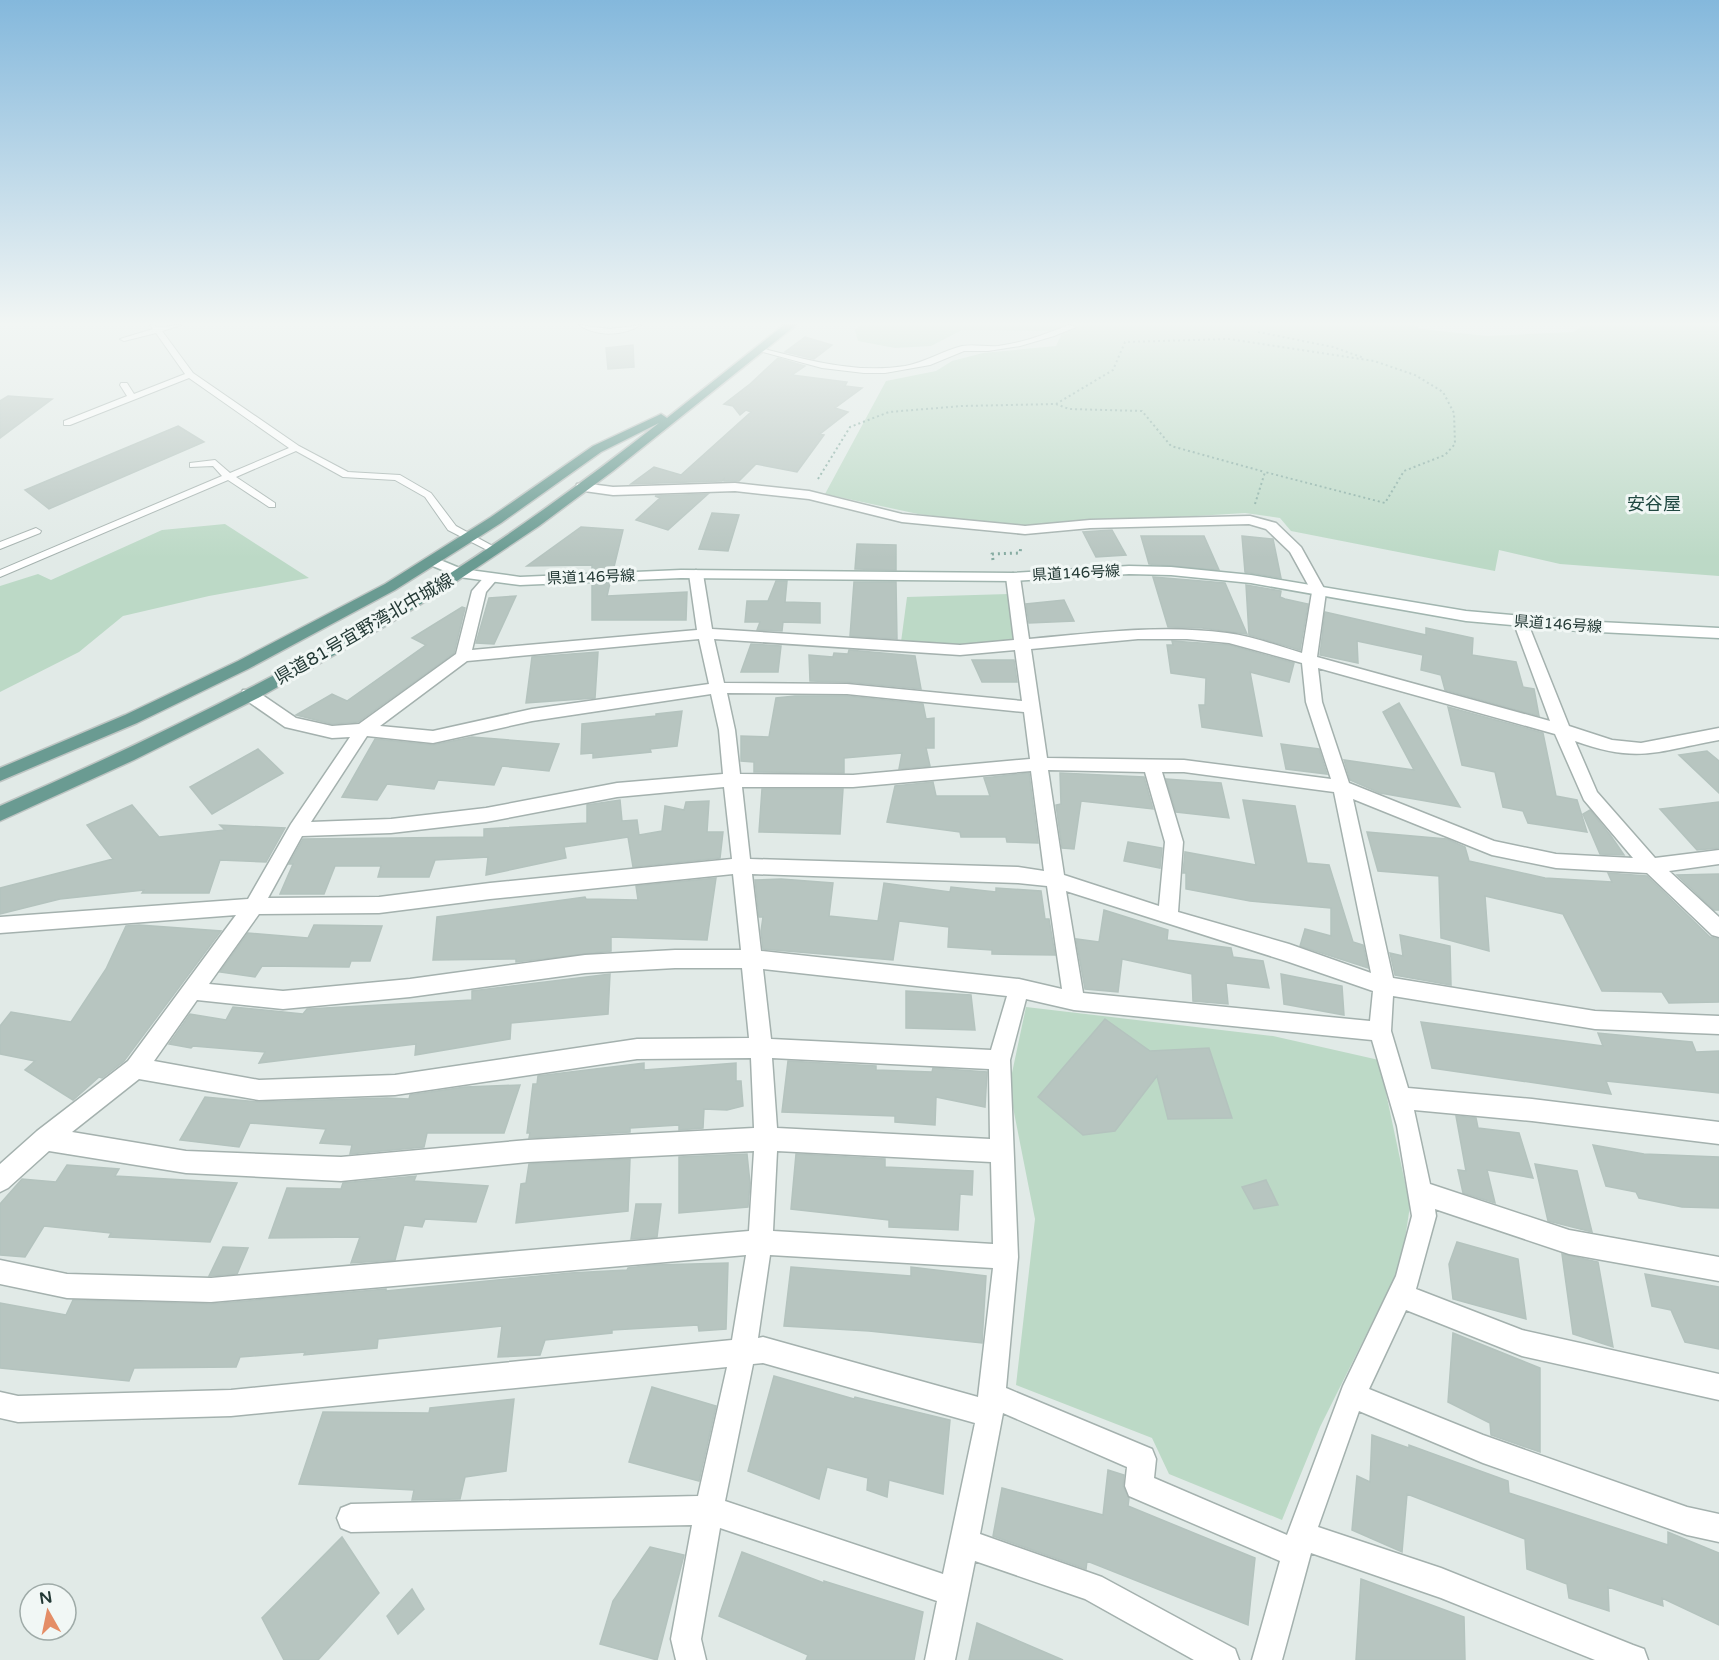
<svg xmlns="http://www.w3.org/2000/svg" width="1719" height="1660" font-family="'Varela Round','Noto Sans JP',sans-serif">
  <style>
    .green { fill: #bcd9c6 }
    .building { fill: #b7c5c0; stroke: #b4c3be; stroke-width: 1.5 }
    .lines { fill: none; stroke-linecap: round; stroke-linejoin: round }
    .service-casing { stroke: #a4b1ae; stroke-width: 2 }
    .minor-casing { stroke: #a4b1ae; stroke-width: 3 }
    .secondary-casing { stroke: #a1b5af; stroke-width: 3 }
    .primary-casing { stroke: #bdc4c2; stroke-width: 3 }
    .path-far1 { stroke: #85aba1; stroke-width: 2; stroke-dasharray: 2 3; stroke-linecap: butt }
    .path { stroke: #85aba1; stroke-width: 3; stroke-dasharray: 2 4; stroke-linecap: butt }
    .service { fill: #fff; fill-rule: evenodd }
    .minor { fill: #fff; fill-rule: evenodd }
    .secondary { fill: #fff; fill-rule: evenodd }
    .primary { fill: #6a9b92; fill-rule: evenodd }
    .labels { text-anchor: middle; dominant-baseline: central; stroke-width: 6; stroke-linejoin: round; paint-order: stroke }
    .far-street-label { font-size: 15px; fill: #233935; stroke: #f1f7f5 }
    .far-quarter-label { font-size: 18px; fill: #214942; stroke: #f1f7f5 }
    .street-label { font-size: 18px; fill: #233935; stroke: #f1f7f5 }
  </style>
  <rect width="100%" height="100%" fill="#e1eae7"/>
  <path class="green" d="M861,325H1414L1421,329L1487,336L1573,332L1584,325H1719V576L1560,564L1499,550L1495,571L1291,531L1280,518L1245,513L1018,527L918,514L825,494L886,381L936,371L952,361L983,353L1056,346L1063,331L962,330L931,346L895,348L858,341L855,330Z
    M225,524L309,578L209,596L123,616L79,652L0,692V586L38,574L51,580L162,530Z
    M1009,594L1018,642L958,647L901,642L907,597Z
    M1026,1007L1273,1036L1379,1060L1410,1206L1401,1265L1320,1427L1282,1520L1169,1474L1152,1438L1016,1385L1035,1219L1009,1087Z"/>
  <path class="building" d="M805,337L832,345L814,359L785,352Z
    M633,345L634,367L608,369L606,348Z
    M778,358L805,366L792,375L847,382L845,386L862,388L835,408L848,412L820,434L824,435L797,472L756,464L739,481H724V479L722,481L631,484L654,467L681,475L751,412L746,410L740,415L733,406L724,404L750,384Z
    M8,396L52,399L0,438V401Z
    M178,426L204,442L49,509L25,490Z
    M708,494L668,530L636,520L660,498L655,496Z
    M712,513L739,515L728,551L699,549Z
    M581,527L623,530L613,571L592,572V565L527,566Z
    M1112,530L1126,555L1096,557L1083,532Z
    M1141,536H1204L1219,570L1149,564Z
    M1242,536L1273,539L1281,578L1245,572Z
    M857,544L896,545V570L855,569Z
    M1153,577L1225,583L1247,634L1202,628L1168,627Z
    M776,581H787L785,602L820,603V623L783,622L782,631L757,630L760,622H745L747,601H768Z
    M854,582H896L897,639L850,636Z
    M610,583L607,596L687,592L686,620H592V584Z
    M1246,585L1281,591L1280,597L1285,599L1308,604L1300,650L1249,635Z
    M516,596L494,644L476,643L489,598Z
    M1064,600L1074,621L1029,623L1026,604Z
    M462,607L465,608L454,653L358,722L332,724L296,715L332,694L347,701L426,645L412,638Z
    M1325,612L1426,635V628L1473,638L1472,655L1516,662L1523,687L1534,689L1539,716L1445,690L1441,675L1421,670L1423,655L1357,641L1358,663L1320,655Z
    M1172,641L1229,645L1294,663L1289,682L1250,672L1262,736L1202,727L1199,705H1205L1206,678L1171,673L1167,645H1173Z
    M751,644L781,646L778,672H741Z
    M849,650L915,656L921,689L847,682L810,681L809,655L833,657L834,653L848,654Z
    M598,652L595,698L526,703L532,657Z
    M972,660H1014L1017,682H982Z
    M795,696H847L923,704L926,719L934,718V748H926L930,766L899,769L902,753L844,758V773L754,772V762L741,761V736L769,737L776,698Z
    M1399,703L1460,807L1380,793L1350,780L1344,760L1414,770L1383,712Z
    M1448,707L1543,733L1556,796L1577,800L1587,832L1528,823L1523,811L1503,807L1495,772L1462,765Z
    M682,711L677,746L650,749L651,752L593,758V753L581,754L582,724L656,716V714Z
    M472,737L559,744L549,771L502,766L494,785L438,780L434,789L387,784L377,800L342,797L375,739L433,745Z
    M1281,744L1319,749L1327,774L1286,769Z
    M258,749L283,773L212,814L190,787Z
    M1707,751L1719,761V793L1679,755Z
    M1029,773L1038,843L1007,842L1006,837H961L960,832L887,822L895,786L933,782L936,796H990L984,778Z
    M1060,773L1144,777L1153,809L1081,801L1074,849L1062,848L1056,805L1061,804Z
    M1166,779L1221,783L1229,818L1176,812Z
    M762,789H843L840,834L759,832Z
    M620,800L622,821L637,820L639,835L662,831L665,806L684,810L686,802L709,801L707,832H723L720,858L633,867L628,837L564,847L566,858L486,875L488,857L435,860L429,877H378L381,866H335L324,894H280L293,864H289L303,839L484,837V829L587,823V805Z
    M1243,800L1295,806L1307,863L1329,865L1353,942L1363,945L1368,968L1300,946L1305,929L1331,936V908L1250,901L1186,889V873H1183L1185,852L1256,865Z
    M1719,802V848L1697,850L1660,809Z
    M132,805L159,837L225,830L220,825L285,828L266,862L220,860L209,893H142L144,890L60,899L0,914V888L113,859L87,825Z
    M1590,810L1611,836L1624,855L1600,854L1583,814Z
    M1367,832L1447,839L1465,847L1469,861L1545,878L1612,882L1608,873L1647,876L1710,937L1719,939V1002L1669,1003L1662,992L1602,991L1563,914L1485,896L1489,951L1441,938L1439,876L1378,871Z
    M1128,842L1162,848L1160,868L1124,861Z
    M1719,874V910H1714L1677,875Z
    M716,878L707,940L611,937V951L516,962V959L433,960L437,917L585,897L586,899L638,900L636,886Z
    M781,879L833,883L829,916L878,921L884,883L950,892L951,887L996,892V888L1041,891L1045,919H1049L1055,955L992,954V950L948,947L949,927L899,921L893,960L763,949L761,931L763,917H759L755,880Z
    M1104,910L1168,930L1167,940L1231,948L1233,957L1263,961L1269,988L1226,983L1228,1004L1193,1001L1192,974L1122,959L1118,992L1085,989L1076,939L1099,942Z
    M139,925L221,931L124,1061L102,1078L99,1077L73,1100L25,1070L35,1061L0,1054V1026L11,1012L71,1022L106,969L126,926Z
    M314,925L382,926L370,961H351L349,967L262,966L255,977L220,972L248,933L308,938Z
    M1400,935L1450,946L1451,985L1395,975L1390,953L1403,956Z
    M610,974L608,1014L511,1023L510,1039L415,1055L416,1044L259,1063L265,1052L193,1046L191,1048L169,1044L190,1014L226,1020L233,1007L303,1014L307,1009L472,1000V991Z
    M1281,974L1342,986L1344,1015L1284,1004Z
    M906,991L971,995L975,1030L906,1028Z
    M1105,1019L1150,1051L1209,1048L1232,1118L1168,1119L1157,1076L1115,1131L1083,1135L1038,1097Z
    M1421,1022L1603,1046L1598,1033L1692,1042L1696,1052L1719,1051V1093L1606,1081L1611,1094L1432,1068Z
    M788,1061L876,1066V1070L932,1072L933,1068L987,1072L985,1107L936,1097L935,1125L895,1122V1116L782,1112Z
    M644,1063V1070L736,1063V1081H741L743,1106L727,1110L704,1109L703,1128L679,1130V1125L630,1128V1132L529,1138L530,1133H527L533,1084H537L538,1076Z
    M520,1085L504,1133H427L424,1147L350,1154L352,1145L320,1143L326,1129L250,1123L239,1147L180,1140L205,1097L259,1102L387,1098L409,1099L410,1095L465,1087Z
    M1456,1116L1476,1118L1478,1128L1519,1133L1533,1178L1487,1170L1495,1203L1463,1193L1458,1170L1466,1171Z
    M1593,1145L1644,1154L1719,1157V1208L1682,1207L1639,1198L1636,1192L1606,1186Z
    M747,1154L750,1183L748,1207L679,1213V1157Z
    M796,1154L885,1159V1167L973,1171L972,1195L960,1194L958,1230L889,1227V1220L791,1209Z
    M630,1159L628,1211L516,1223L521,1184L526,1183L529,1164Z
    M1535,1164L1577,1171L1592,1232L1548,1221Z
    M67,1165L119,1169L115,1176L237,1183L210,1242L109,1237L111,1233L44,1226L25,1257L0,1255V1204L22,1179L56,1182Z
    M416,1176L414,1181L488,1186L476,1222L425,1219L422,1227L404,1225L395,1260L351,1263L360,1237L269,1238L287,1188L341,1189L343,1183Z
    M1266,1180L1278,1205L1254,1209L1242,1187Z
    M636,1204H661L657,1237L631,1239Z
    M1457,1242L1518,1259L1526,1319L1453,1299L1449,1264Z
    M223,1247L248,1248L237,1274L209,1276Z
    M1562,1254L1598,1262L1613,1347L1573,1334Z
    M728,1263L726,1329L699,1331L698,1325L612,1330V1333L545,1340L540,1355L498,1357L502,1326L378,1339L377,1348L304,1355L305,1352L240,1357L236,1367L134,1368L129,1381L0,1368V1303L66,1315L73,1300L211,1304L386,1289V1291L570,1273L627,1270L628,1268L654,1265Z
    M791,1267L911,1276V1267L986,1276L982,1343L869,1331L784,1326Z
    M1645,1274L1719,1287V1349L1685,1342L1671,1310L1652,1306Z
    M1453,1333L1540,1368V1452L1491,1435L1490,1423L1448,1402Z
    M774,1376L854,1399L855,1397L950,1420L943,1494L889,1480L887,1497L867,1490L868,1478L827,1467L819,1499L748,1471Z
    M652,1387L716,1406L699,1481L629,1462Z
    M514,1399L506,1471L465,1477L460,1499L412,1500L414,1490L299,1484L323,1412L429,1413L430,1408Z
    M1372,1435L1409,1448V1445L1508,1481L1509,1493L1668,1545V1532L1719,1553V1625L1662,1598L1663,1606L1608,1587L1609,1611L1569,1598L1567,1584L1527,1569L1525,1539L1407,1494L1402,1552L1352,1530L1357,1476L1370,1482Z
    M1108,1470L1124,1475L1123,1486L1129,1498L1128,1506L1255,1558L1248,1625L1087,1561L1086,1569L993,1536L1002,1488L1103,1515Z
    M342,1537L379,1593L318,1660H284L262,1618Z
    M650,1547L684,1555L657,1660L600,1644L613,1601Z
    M742,1552L824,1583V1581L923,1612L914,1660H806L808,1655L719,1616Z
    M1361,1579L1464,1617L1465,1660H1356Z
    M412,1589L424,1609L398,1634L387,1616Z
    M977,1623L1063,1660H969Z"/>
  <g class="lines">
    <g class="service-casing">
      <path id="service" d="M150,325L160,327L181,325L162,331L193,373L299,446L348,472L400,475L431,493L456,526L500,550L495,553L491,552L448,530L425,497L395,480L343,477L296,451L236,477L275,503V507H269L228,480L0,577V570L222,476L213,466L190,467V463L215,460L230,473L289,448L189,378L70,425H64V421L127,396L120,385L121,383H127L134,394L185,374L156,333L124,341L120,339L153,329Z
        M579,325L610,329L641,325C623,336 597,337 579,325Z
        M1069,325L1076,327L1054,336L1020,346L988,351H964L930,365L885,373H864L822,368L756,350L760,348C808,360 855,374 905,366C926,362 942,351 962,346C973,344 986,347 998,346C1023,343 1046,334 1069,325Z
        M36,528L41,531L40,533L0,549V542Z"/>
    </g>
    <g class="minor-casing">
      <path id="minor" d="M582,483L613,487L735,483L809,491L902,514L1025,526L1090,520L1250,516L1276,523L1301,547L1326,592L1317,657L1550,721L1513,621L1520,616L1527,621L1569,726L1612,740L1641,743L1719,728V740C1657,751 1639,764 1575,741L1597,792L1655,858L1719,850V864L1669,871L1719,917V937L1712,935L1647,873L1556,868L1492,855L1353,799L1393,978L1595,1011L1719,1016V1034L1595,1029L1393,996L1391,1031L1408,1088L1532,1099L1719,1122V1144L1532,1121L1414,1110L1430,1184L1569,1230L1719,1257V1281L1569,1254L1435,1209L1436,1216L1416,1289L1522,1330L1719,1374V1400L1522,1356L1406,1310L1369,1389L1483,1435L1687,1507L1719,1514V1542L1687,1535L1483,1463L1359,1411L1318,1527L1441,1568L1633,1645L1644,1649L1648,1660H1595L1441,1598L1311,1553L1282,1660H1252L1280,1561L1129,1496L1125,1486L1127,1467L1003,1413L980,1534L1102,1577L1235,1649L1239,1660H1194L1085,1599L975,1561L955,1660H925L937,1601L720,1528L701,1639L706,1660H676L671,1639L692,1525L351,1532L341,1528L337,1518L341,1508L351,1504L698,1496L727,1367L231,1416L18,1422L0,1418V1392L18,1396L231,1390L732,1340L746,1255L211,1302L67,1298L0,1284V1260L67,1274L211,1278L749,1231L754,1151L528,1162L341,1181L186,1173L49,1151L8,1188L0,1192V1164L37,1131L128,1061L236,915L0,933V917L248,899L291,824L350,737L332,738L285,727L243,698L241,694L243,690H255L296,718L332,726L359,724L456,654L472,591L486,575L491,574L498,578L486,592L472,650L697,630L689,574L696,570L703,574L712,629L960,645L1014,640L1006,577L1013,573L1020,577L1029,639C1095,633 1161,624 1227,633C1252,636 1278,646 1302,653L1312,592L1290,552L1266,529L1249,524L1090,528L1025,534L902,522L809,499L735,491L613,495L577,490L576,487L577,484ZM699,639L709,684L532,709L433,731L380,726L467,661ZM714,639L960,655L1015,650L1022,701L847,684L724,683ZM1138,639H1187L1229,643L1302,663L1306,702L1331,779L1184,760L1047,758L1031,649ZM1318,668L1555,734L1584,800L1633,858L1556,854L1494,841L1349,783L1322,702ZM727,693L847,694L1024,712L1030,759L853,775L740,774L735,730ZM711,694L719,730L723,774L617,783L486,808L391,819L311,822L367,736L433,743L532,721ZM1048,770L1145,772L1165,842L1159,906L1064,875ZM1031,771L1044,871L1018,867L750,859L742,787H853ZM1162,772H1184L1334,792L1371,973L1289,944L1178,912L1183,842ZM724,787L732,859L490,883L379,897L268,898L302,836L391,833L486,822L617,797ZM733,874L741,950H675L585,955L410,979L283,991L209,984L259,914L379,913L490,899ZM752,874L1018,883L1047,886L1062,989L1019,979L761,951ZM1066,891L1289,962L1373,991L1370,1021L1083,993ZM675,968H742L749,1038L637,1039L395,1075L259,1080L154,1061L197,1000L283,1009L410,997L585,973ZM763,969L1007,996L991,1050L771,1039ZM1026,999L1074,1010L1372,1040L1397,1126L1412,1216L1396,1276L1343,1386L1287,1535L1154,1478L1156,1459L1152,1449L1006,1388L1018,1257L1010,1060ZM751,1058L754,1128L528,1140L341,1157L186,1151L72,1132L139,1079L259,1100L395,1095L637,1059ZM772,1058L989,1069L990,1139L777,1128ZM777,1151L991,1162L993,1244L773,1231ZM770,1255L993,1268L978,1397L763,1337L758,1338ZM763,1363L975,1423L943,1574L725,1501L753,1364Z"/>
    </g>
    <g class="secondary-casing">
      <path id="secondary" d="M433,557L462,569L520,577L681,570L1013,573L1129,566L1171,567L1251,575L1466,611L1579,621L1719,628V638L1579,631L1466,621L1251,583L1171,575L1129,574L1013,581L681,578L520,585L459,577L428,564L426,561Z"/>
    </g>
    <g class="primary-casing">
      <path id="primary" d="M784,325H796L613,471L539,526L442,591L382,628L260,697L134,760L0,821V806C126,751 251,691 371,622C472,563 567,495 659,423L601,452L501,523L395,590L248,669L137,723L0,781V768L125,715L238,661L385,584L491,517L593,446L657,416L661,414L667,418Z"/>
    </g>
    <path class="path-far1" d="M1258,332L1333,347L1364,358
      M1056,404L1069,409L1142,411L1171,446L1265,472
      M818,479L850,427L889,412L962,406L1056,404L1113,370L1125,342L1229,339L1374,361L1415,375L1443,392L1454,413L1455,444L1445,455L1404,471L1385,503L1265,472L1255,504"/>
    <path class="path" d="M993,560L992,554L1020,553L1021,546"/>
    <use href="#service" class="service"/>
    <use href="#minor" class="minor"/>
    <use href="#secondary" class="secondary"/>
    <use href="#primary" class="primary"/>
  </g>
  <linearGradient id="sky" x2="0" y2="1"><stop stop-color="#84b8dc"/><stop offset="0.58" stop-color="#f2f6f4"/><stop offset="1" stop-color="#f2f6f4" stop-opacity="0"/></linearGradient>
  <rect width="1719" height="558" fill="url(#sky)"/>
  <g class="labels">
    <g class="far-street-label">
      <text transform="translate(1076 573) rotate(-3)">県道146号線</text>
      <text transform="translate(591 577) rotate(-2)">県道146号線</text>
      <text transform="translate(1558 624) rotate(4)">県道146号線</text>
    </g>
    <g class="far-quarter-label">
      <text x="1654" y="504">安谷屋</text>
    </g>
    <g class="street-label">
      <text transform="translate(364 629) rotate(-30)">県道81号宜野湾北中城線</text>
    </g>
  </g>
  <g transform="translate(48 1612) rotate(351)"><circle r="28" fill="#f1f7f5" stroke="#9faba8" stroke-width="1.5"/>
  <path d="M0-4.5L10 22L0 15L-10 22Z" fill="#e48d66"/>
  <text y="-9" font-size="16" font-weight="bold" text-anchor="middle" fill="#233935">N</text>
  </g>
</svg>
